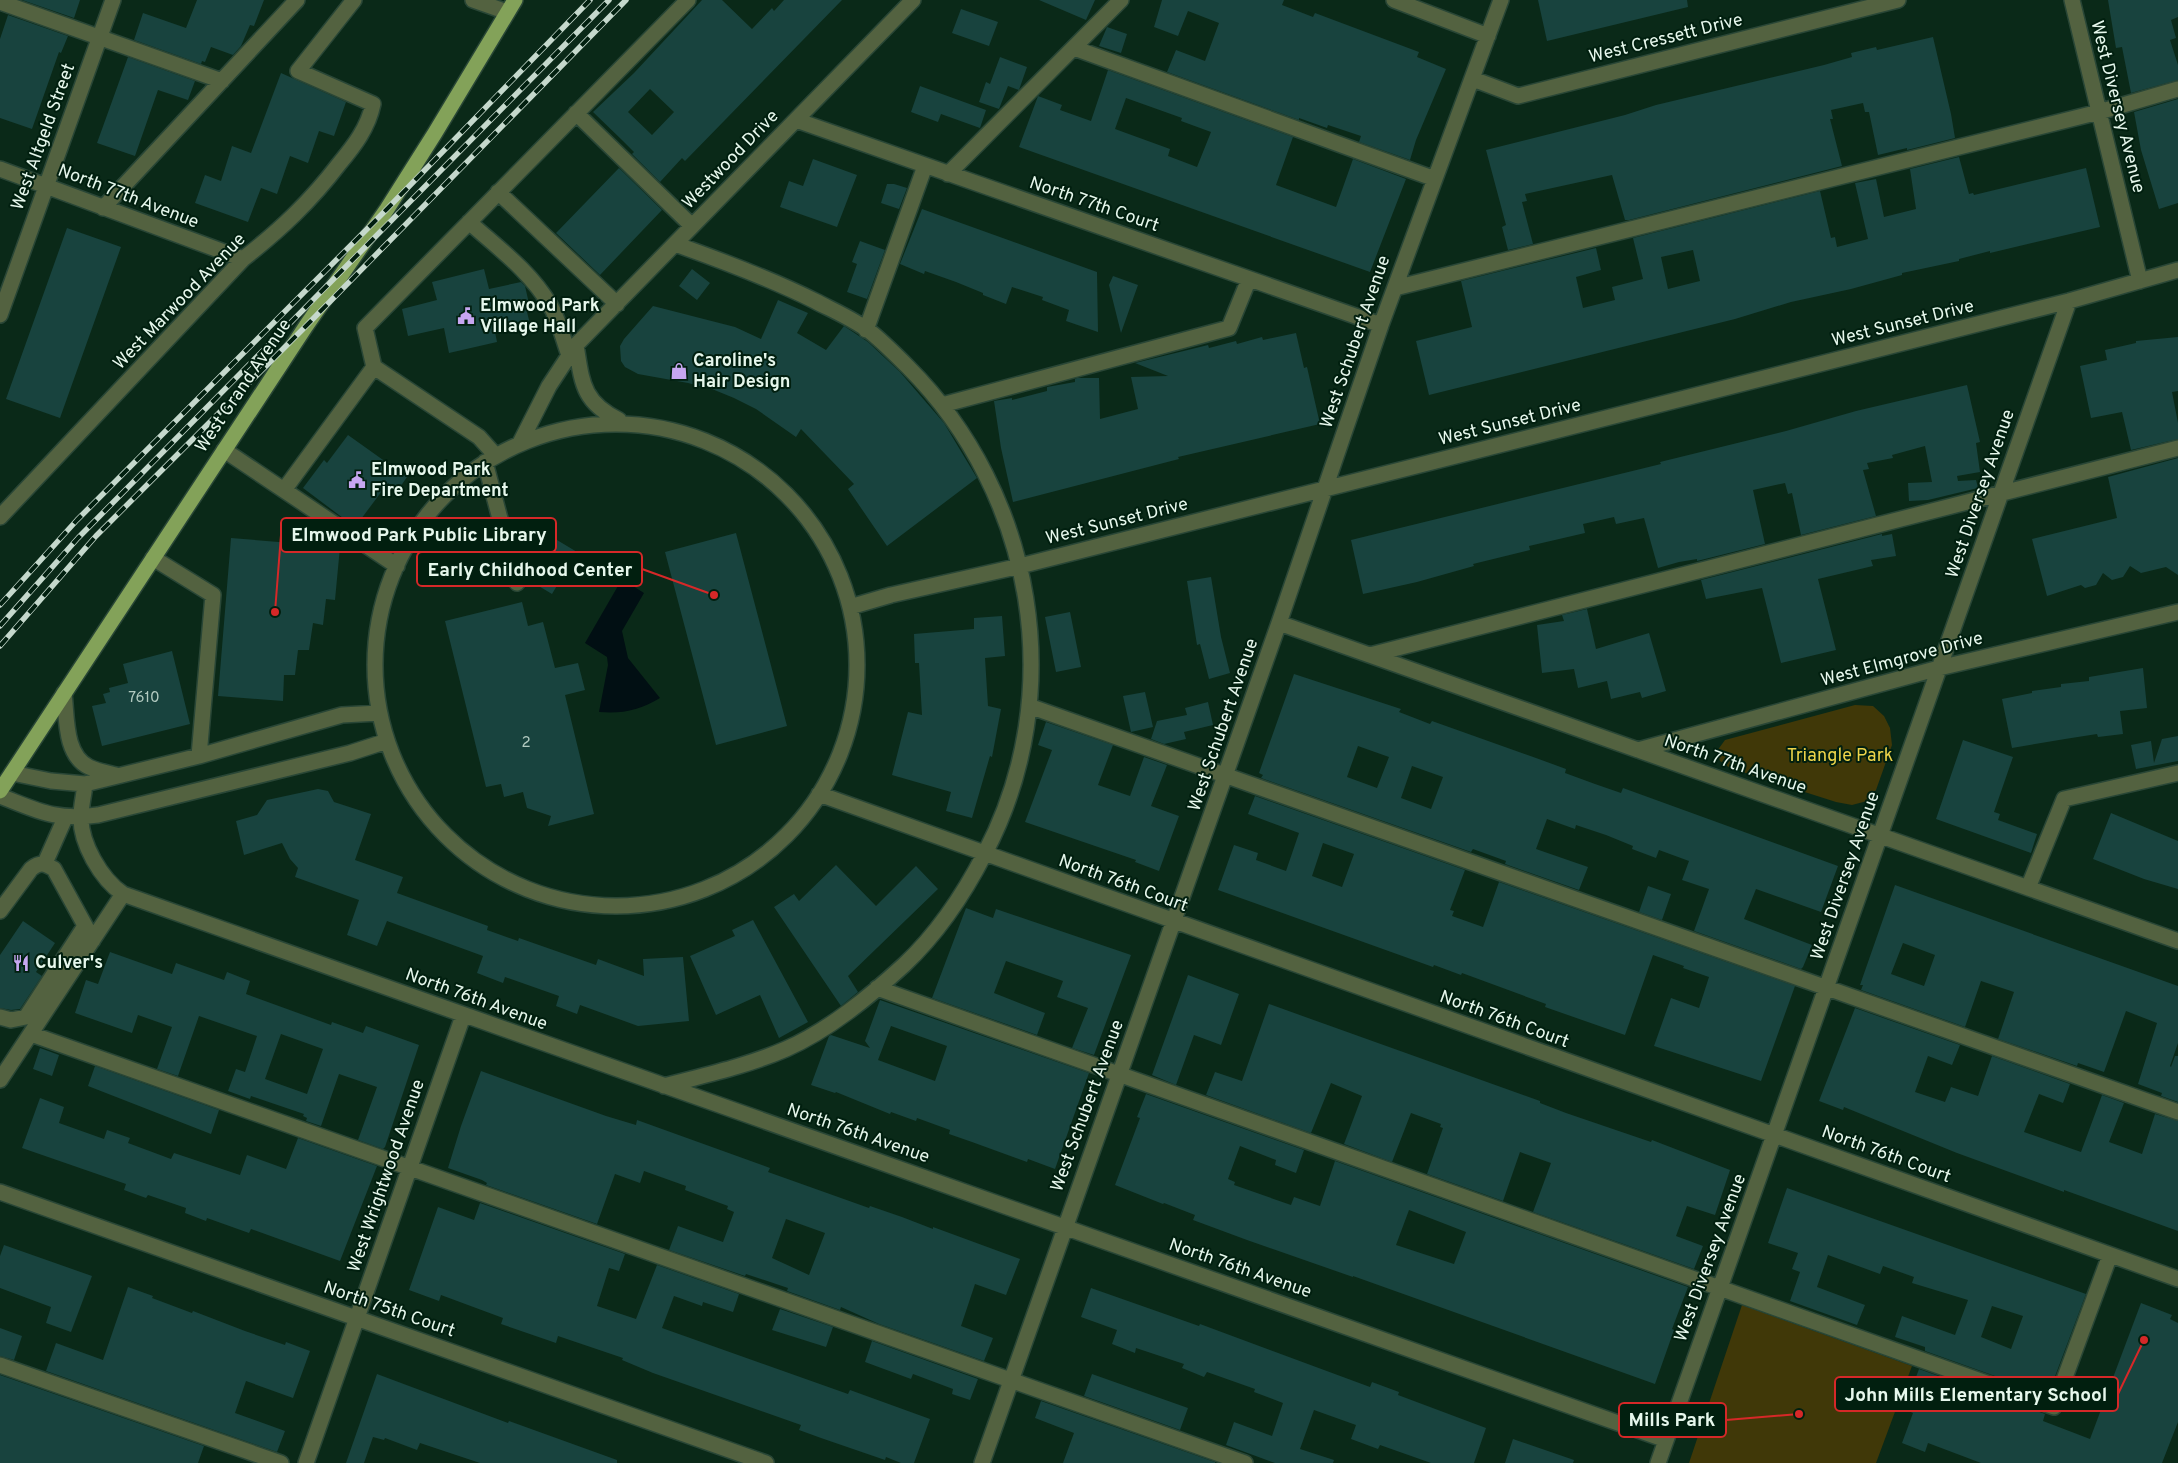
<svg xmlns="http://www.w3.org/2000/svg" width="2178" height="1463" font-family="Overpass,sans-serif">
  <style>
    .green { fill: #403808 }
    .water { fill: #010f13 }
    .building { fill: #18433e; fill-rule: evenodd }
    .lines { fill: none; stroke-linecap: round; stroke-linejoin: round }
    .minor-casing { stroke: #294636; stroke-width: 18 }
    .major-casing { stroke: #294636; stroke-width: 18 }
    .minor { stroke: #536240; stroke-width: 15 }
    .major { stroke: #83a259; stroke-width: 15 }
    .rail-casing { stroke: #c5d8cc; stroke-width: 5.5 }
    .rail { stroke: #011f0f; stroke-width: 4; stroke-dasharray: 11; stroke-linecap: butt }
    .labels { text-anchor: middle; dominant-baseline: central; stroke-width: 4; stroke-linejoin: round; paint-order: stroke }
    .number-label { font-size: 15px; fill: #b2cac0 }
    .street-label { font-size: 18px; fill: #e6f7ec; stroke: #011f0f }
    .poi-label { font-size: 18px; font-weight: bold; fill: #e6f7ec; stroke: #011f0f; text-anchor: start }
    .park-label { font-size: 18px; fill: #edd44a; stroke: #011f0f }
    .leader { fill: none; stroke: #d62828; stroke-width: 2 }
    .callout-dot { fill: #d62828; stroke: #011f0f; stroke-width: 2 }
    .callout { fill: #011f0f; stroke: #d62828; stroke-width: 2 }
    .callout-label { font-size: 19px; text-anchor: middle; font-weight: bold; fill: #e6f7ec }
  </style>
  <rect width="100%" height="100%" fill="#0a2918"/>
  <path class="green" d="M1855,705L1873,706L1884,716L1890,728L1892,745L1876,790L1867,801L1852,805L1836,802L1730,768L1720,761L1717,751L1725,740Z
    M1742,1305L1912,1366L1876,1463H1689Z"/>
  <path class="water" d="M622,579L644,593L622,631L628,658L660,698C640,710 623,714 599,712L608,665L607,657L585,643Z"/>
  <path class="building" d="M22,0H80L74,18Z
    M197,0H264L254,26L250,25L241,46L233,55L211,47L205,62L202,61L201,64L134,40L143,13L186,28Z
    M702,0H722L752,29L772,8L774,11L784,0H842L685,161L682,158L660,182L632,154L634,152L623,141L593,112L634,73ZM650,89L674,112L652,135L628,112Z
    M1039,0H1095L1086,20Z
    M1162,0H1284L1282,5L1313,17L1315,13L1419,52L1417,57L1446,69L1416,140L1410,160L1359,142L1361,136L1328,125L1327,128L1299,118V120L1167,72L1176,50L1205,61L1219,23L1188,11L1178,36L1154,27Z
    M1538,0H1687L1688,7L1547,41Z
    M2108,0H2178V17L2171,20L2176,38L2170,40L2178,65V80L2131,93L2122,47L2116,48Z
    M961,9L998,22L989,46L952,33Z
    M8,15L68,36L61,53L59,52L32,129L0,118V39Z
    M1107,27L1127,34L1121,53L1099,46Z
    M1933,37L1951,114L1955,138L1907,150V148L1878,155L1869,112H1865L1863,103L1831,110L1833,119H1830L1842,166L1629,220H1625L1612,175L1525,194L1527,201L1522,202L1533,244L1508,250L1502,227L1506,225L1486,150L1625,115L1656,105L1824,65L1852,57L1851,53L1876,47L1877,50Z
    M128,57L195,81L188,100L158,90L135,156L97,143Z
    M1000,57L1027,67L1019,90L1008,86L999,109L979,102L986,82L990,84Z
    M1108,70L1293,137L1276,185L1336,207L1353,159L1406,179L1370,272L1019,147L1038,96L1062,105L1060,110L1091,121ZM1126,98L1182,118L1181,121L1211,132L1197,167L1168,156L1170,149L1115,129Z
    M281,73L346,102L334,136L319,131L308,163L290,156L277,194L261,188L248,222L195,203L205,175L221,181L232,146L251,153Z
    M920,86L986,110L980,128L941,114L938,122L911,112Z
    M2178,99V203L2159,209L2141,150L2134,112Z
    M1959,157L1969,194L1973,193L1974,195L2086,168L2100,227L1990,253V251L1959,259V261L1902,273V275L1851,289L1791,302L1735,319L1429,395L1416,341L1472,327L1461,281L1596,248L1601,270L1576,277L1583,308L1615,300L1612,287L1643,279L1633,238L1820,191L1831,238L1835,237L1837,247L1868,239L1855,183L1876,179L1884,217L1916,209L1910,169ZM1693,250L1700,281L1668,289L1661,257Z
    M813,159L857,175L837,227L780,207L789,181L803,186Z
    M619,168L662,210L600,275L556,233Z
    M887,184H894L907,188L899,209L881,203Z
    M922,209L1097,272L1098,332L1066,321L1069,310L1042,300L1043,297L1012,287L1006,304L983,295V293L956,282L925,271L924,274L900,264Z
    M67,228L121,247L60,418L6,399Z
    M860,241L885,250L867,299L847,292L857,264L852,262Z
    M484,269L489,289L521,282L525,286L530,308H526L530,324L495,332L497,342L449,353L444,328L408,336L402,309L437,300L432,282Z
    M692,269L710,283L697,300L679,286Z
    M1113,276L1138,285L1121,333L1109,285Z
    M778,300L808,313L797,333L826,350L844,326L868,342L900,372L944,423L977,478L887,546L848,489L854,484L801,429L796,437L756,409L734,398L712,389L688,383L638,374L625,367L621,361L620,346L624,339L653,306L735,327L761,339Z
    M1296,333L1304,368L1307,367L1320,424L1178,457L1179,459L1013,502L1001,448L994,401L1012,398V400L1047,391V387L1075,382V379L1077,378H1099L1100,419L1138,409L1131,377L1168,376L1135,363L1208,345L1209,348L1236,341L1237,344L1262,337L1263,340Z
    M2178,337V391L2172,392L2178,423V439L2131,450L2122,412L2091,418L2080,366L2107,360L2105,350L2136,343V341Z
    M1967,385L1980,442L1976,443L1980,472L1957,476L1958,481L1976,480L1978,488L1928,500L1909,501L1908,483L1932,482L1925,446L1892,455L1893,458L1867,463L1869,469L1863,470L1876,516L1801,535L1792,493L1788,494L1785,483L1753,490L1765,544L1697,561V559L1679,562L1658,568L1644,518L1616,524L1614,517L1583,524L1585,533L1529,546L1530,550L1473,564L1474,566L1417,582L1363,594L1351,540L1661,464L1660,462L1786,431L1856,411Z
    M348,435L407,477L398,490L388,483L355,527L303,488L324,460L327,463Z
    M2178,458V575L2166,567L2141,573L2130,566L2123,577L2112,580L2103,573L2096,585L2085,588L2081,585L2047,596L2032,539L2117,518L2108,477Z
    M736,533L787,726L716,745L665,552Z
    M1882,534V536L1892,534L1896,556L1871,560L1873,566L1818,579L1836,650L1781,663L1762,588L1706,599L1701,580Z
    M552,537L577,552L552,594L527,579Z
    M231,538L340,547L335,600L326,599L323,625L313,623L309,650H298L295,675H284L283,701L218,696Z
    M1211,577L1221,637L1230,673L1209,679L1200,644L1197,645L1187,581Z
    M522,602L528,626L543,622L555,668L578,663L585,690L565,695L594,814L548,826L551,816L527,808L523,792L504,797L501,784L486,787L445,621Z
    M1587,609L1596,649L1649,633L1666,691L1642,698L1640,692L1611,699L1607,681L1578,688L1574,669L1542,673L1537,625L1564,621L1562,615Z
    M1070,612L1081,667L1056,672L1045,617Z
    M1002,616L1005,656L985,658L988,706L1001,709L992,757L990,756L972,818L946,811L951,792L892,775L908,712L922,715L919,663H915L914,634L974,629V618Z
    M172,651L190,724L102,746L92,706L106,703L103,694L110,692L109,688L128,683L123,664Z
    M2143,668L2147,708L2120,711L2123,734L2098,737L2097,734L2065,739L2012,748L2002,699L2032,693V691L2061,687V684L2089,681V677Z
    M1294,674L1401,709L1399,712L1430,724L1432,721L1536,758L1566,769L1565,773L1595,784L1621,793L1623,788L1838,866L1821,912L1756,889L1744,919L1812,945L1803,967L1801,969L1694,931L1709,889L1682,880L1689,861L1659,850L1656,858L1632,849L1633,846L1606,835L1576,825L1575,829L1547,819L1536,849L1588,867L1579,890L1505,864L1506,861L1473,849L1471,852L1261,778L1263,775L1259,773ZM1358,746L1389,757L1377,788L1347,777ZM1412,766L1443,777L1431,809L1401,798Z
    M1145,692L1153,727L1131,732L1123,696Z
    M1208,702L1213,725L1184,732L1186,739L1164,744L1151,739L1157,721L1187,715L1185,708Z
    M1046,722L1113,745L1098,785L1130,796L1144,757L1167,765L1151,806L1179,816L1159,871L1135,862L1136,860L1025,822L1052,750L1038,745Z
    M2178,736V761L2136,769L2131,745L2151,741L2154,763L2162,739Z
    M1963,740L2013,757L1994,812L2000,814L1998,820L2037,834L2031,853L1936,819Z
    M318,789L328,791L334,802L371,814L355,860L403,877L397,893L488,926L487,930L518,941L519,938L596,965L598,959L644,976L643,959L683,957L689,1021L638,1026L580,1005L577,1014L556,1006L559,996L505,977L503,983L477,973L483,956L387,921L377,946L347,935L359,900L295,877L298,868L290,859L282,843L244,855L236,821L257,815L267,800Z
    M1255,796L1465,870L1450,910L1454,911L1452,916L1483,927L1499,882L1795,986L1761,1081L1654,1046L1671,998L1699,1008L1709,977L1683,968L1684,966L1653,955L1625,1035L1545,1007L1546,1004L1462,973L1461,975L1434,965L1433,967L1218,890L1234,845L1258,853L1256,860L1286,871L1299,833L1248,814ZM1323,843L1354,854L1342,887L1312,876Z
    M2111,813L2178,841V889L2144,879L2093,859Z
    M836,865L876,906L916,866L938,889L848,976L858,992L841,1006L774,907L794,894L799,901Z
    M1895,885L2178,986V1043L2170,1066L2171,1067L2175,1056H2178V1102L2161,1096L2162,1093L2138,1084L2157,1023L2126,1011L2104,1072L2078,1063L2077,1066L1998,1039L2014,992L1981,981L1965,1027L1861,990L1863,985H1860ZM1903,943L1935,955L1924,986L1891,974Z
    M1648,886L1671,894L1662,920L1639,912Z
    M966,908L993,918L996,909L1131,955L1094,1055L1072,1048L1088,1008L1057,997L1063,981L1006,961L994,993L1045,1013L1037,1035L932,998Z
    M753,920L808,1022L779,1038L760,995L716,1015L690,956L735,936L732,930Z
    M23,921L55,943L36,972L42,976L20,1009L11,1010L0,1008V955Z
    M110,952L172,974L176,963L224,980L227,972L250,981L246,994L331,1025L332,1022L363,1033L366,1026L419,1045L385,1147L383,1149L358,1140L377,1087L339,1074L321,1126L306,1121L307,1118L303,1116L304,1114L251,1096L250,1099L228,1091L236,1069L245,1072L257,1036L199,1016L178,1076L157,1069L172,1027L138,1015L132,1033L75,1013L86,980L98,984ZM281,1034L323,1049L307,1094L265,1079Z
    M1188,975L1239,994L1221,1045L1194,1035L1176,1085L1152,1075Z
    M880,1000L1089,1073L1055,1169L1028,1159L1027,1162L972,1142L949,1134L950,1130L917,1118L916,1121L891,1112L890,1114L836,1092L835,1093L811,1085L829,1036L831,1035L870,1048L865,1041ZM891,1026L947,1046L935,1081L878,1060Z
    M1269,1004L1540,1101V1103L1566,1113L1651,1142L1652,1140L1730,1170L1715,1215L1687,1206L1676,1236L1703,1246L1694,1269L1533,1212L1551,1163L1520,1152L1503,1201L1427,1174L1443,1128L1440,1127L1441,1124L1411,1113L1392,1162L1344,1144L1362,1096L1331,1083L1311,1133L1206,1095L1215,1072L1242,1081Z
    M1855,1008L1960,1045L1952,1065L1928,1056L1915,1092L1945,1102L1951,1087L1978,1096L1992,1056L2070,1084L2063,1103L2039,1094L2024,1132L2081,1152L2102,1095L2124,1103L2109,1142L2142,1154L2155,1114L2178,1121V1231L2064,1190V1192L1957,1153L1844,1107L1843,1110L1819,1101Z
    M40,1048L59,1055L52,1076L33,1069Z
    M95,1066L219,1110L211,1134L88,1086Z
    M481,1071L606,1116L636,1125L637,1120L770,1168L768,1172L869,1208L870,1206L902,1217L933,1229V1227L1020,1259L1006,1295L975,1284L961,1326L993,1338L984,1361L879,1324L841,1307L840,1310L787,1291L788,1288L746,1274L745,1276L669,1250L678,1226L723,1242L734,1212L727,1209L728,1206L685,1190L686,1186L644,1171L640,1183L615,1174L597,1224L486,1185L487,1183L482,1180L448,1168L461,1126ZM786,1219L825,1233L809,1275L772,1258Z
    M1146,1094L1304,1150L1296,1173L1275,1165L1276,1160L1240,1146L1228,1179L1235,1182L1234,1185L1291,1205L1294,1197L1320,1206L1335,1161L1688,1287L1672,1329L1674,1330L1655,1384L1353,1276V1277L1247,1240L1193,1220L1195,1215L1164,1203L1163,1204L1115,1185L1140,1118L1137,1117ZM1409,1210L1466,1232L1454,1264L1396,1245Z
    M40,1098L64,1107L59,1123L104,1139L107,1130L130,1138L128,1143L171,1159L174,1153L240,1175L247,1155L286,1169L298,1138L377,1166L340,1261L251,1229L249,1233L207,1218L206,1221L185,1213L186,1208L148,1195L146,1198L124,1190L126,1184L22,1148Z
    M1787,1188L2086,1294L2048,1395L1925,1351V1347L1895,1337L1902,1316L1955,1335L1968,1300L1912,1283L1914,1277L1883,1266L1880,1274L1828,1255L1817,1287L1865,1305L1857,1325L1790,1301L1800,1272L1792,1269L1798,1253L1768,1243ZM1992,1306L2023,1316L2011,1349L1981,1337Z
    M480,1203L625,1254L619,1271L609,1268L597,1306L636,1319L657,1265L739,1294L733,1312L703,1302L702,1306L674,1296L662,1328L848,1394L850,1390L930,1419L914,1463H901L886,1457L885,1460L821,1438L799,1430L801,1425L653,1373L622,1360L623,1358L558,1336L556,1343L501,1324L503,1318L441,1295L439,1301L409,1290L438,1207L474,1220Z
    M4,1245L92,1276L71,1332L46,1323L51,1307L0,1288V1256Z
    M128,1287L153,1296L152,1298L192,1313L193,1311L245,1331L285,1345L286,1342L310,1351L293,1398L246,1381L235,1413L285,1431L277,1452L46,1371L56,1343L103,1360Z
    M1091,1288L1199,1326L1200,1324L1370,1387L1372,1382L1399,1392L1398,1395L1486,1428L1474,1463H1431L1380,1445L1378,1449L1351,1439L1356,1425L1314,1410L1300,1449L1334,1460L1333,1463H1275L1226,1445L1234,1422L1272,1436L1283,1403L1254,1392L1255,1389L1207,1372L1204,1377L1182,1368L1184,1364L1136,1348L1135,1353L1112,1344L1117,1330L1081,1317Z
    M2141,1303L2172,1315L2170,1319L2178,1323V1422L2162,1463H1981L1928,1443L1925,1452L1902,1443L1913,1413L1904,1409L1919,1369L2045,1414L2043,1421L2090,1439Z
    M780,1309L833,1327L826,1347L772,1330Z
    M0,1328L22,1336L14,1360L0,1356Z
    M872,1341L978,1379L970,1400L952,1394L953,1389L913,1374L911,1379L865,1362Z
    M377,1374L508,1423L509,1421L617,1460V1463H480L420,1443L417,1450L385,1438L384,1440L373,1437L364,1463H346Z
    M1092,1374L1188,1408L1180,1430L1084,1396Z
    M0,1375L204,1446L198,1463H0Z
    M1041,1401L1215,1462V1463H1063L1074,1433L1035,1418Z
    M1513,1439L1574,1460L1573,1463H1505Z"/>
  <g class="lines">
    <g class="minor-casing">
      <path id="minor" d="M473,0L507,12
        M1394,0L1488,36
        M2072,0L2140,281
        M0,2L222,81
        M1074,48L1435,179
        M1473,79L1518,96L1898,0
        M576,113L692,226
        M796,120L1381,325
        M0,169L243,259
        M948,174L1121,0
        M498,192L617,304
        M103,208L297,0
        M469,222C498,248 530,271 550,305C559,320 563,339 569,355
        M1395,288L2099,112L2178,89
        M0,315L113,0
        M866,330L925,166
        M576,345C582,382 582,402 619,420
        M374,367L479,437L496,456
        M942,405L1229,328L1249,279
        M375 665a241 241 0 1 1 482 0a241 241 0 1 1-482 0Z
        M520,443L549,386L576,345L913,0
        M224,450L397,566
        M485,462L517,583
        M284,490L374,367L365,328L688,0
        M0,517L243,259C280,230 310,202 339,164C354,146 368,128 373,104L298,71L354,0
        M153,558L213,595L199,756
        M850,607L891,595L1020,566L2069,301L2178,270
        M1279,623L2178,941
        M1370,655L2178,448
        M64,693C67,716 64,755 89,767C97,771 107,773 116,775
        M1029,706L2178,1112
        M1638,750L1939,668L2178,612
        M12,773L51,781L85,784L199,756L342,715L379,713
        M85,784C84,795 81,806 81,816C80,843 101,879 123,894L1666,1440
        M819,794L2178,1279
        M0,796C39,811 55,821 98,815L350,753L387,741
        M45,863L65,818
        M2028,888L2064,799L2178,773
        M0,911L31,869C40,862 44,863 54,869L93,940
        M877,988L2054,1407L2110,1255
        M0,1017L11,1020L26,1017L85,926
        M31,1034L1245,1463
        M0,1080L123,894
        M664,1086C705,1075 747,1066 786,1049C829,1030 869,997 904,965C938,933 964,894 985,853C1069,693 1035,494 908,367C897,356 885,344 873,334C856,320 834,311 815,301C769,278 723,261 675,244
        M0,1192L766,1463
        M0,1365L281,1463
        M306,1463L463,1016
        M982,1463L1279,623L1381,325L1501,0
        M1658,1463L2069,301"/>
    </g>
    <g class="major-casing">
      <path id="major" d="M0,791L306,326L387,209L435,133L515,0"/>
    </g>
    <use href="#minor" class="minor"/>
    <use href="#major" class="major"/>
    <g class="rail-casing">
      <path id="rail" d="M0,605L77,520L387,209L590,0
        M0,626L78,538L609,0
        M0,646L96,536L306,326L626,0"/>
    </g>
    <use href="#rail" class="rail"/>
  </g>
  <defs>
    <g id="civic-bare" transform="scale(1.35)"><path d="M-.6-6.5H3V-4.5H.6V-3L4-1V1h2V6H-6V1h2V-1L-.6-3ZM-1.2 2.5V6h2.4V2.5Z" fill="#c6a6f0" stroke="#011f0f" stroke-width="2.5" paint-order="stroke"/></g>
    <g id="shop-bare" transform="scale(1.35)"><path d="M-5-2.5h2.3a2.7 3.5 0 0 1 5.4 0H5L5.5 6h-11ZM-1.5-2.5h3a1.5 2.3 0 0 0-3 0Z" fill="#c6a6f0" stroke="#011f0f" stroke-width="2.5" paint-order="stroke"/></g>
    <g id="restaurant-bare" transform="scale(1.35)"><path d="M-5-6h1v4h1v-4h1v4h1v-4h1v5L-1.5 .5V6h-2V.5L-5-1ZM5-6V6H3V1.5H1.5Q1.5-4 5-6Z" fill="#c6a6f0" stroke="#011f0f" stroke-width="2.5" paint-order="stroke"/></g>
  </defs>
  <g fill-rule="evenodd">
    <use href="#civic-bare" x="466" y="316"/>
    <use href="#shop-bare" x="679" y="371"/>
    <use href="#civic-bare" x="357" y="480"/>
    <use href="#restaurant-bare" x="21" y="963"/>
  </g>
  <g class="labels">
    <g class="number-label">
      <text x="144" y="698">7610</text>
      <text x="526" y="743">2</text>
    </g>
    <g class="street-label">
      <text transform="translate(1666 39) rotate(-14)">West Cressett Drive</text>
      <text transform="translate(2117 107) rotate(76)">West Diversey Avenue</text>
      <text transform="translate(44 137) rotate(-70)">West Altgeld Street</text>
      <text transform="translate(731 160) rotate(-46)">Westwood Drive</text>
      <text transform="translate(128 197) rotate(21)">North 77th Avenue</text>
      <text transform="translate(1094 205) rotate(19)">North 77th Court</text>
      <text transform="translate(180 302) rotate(-46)">West Marwood Avenue</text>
      <text transform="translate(1903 324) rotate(-14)">West Sunset Drive</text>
      <text transform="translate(1356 342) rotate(-71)">West Schubert Avenue</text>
      <text transform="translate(244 386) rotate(-56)">West Grand Avenue</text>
      <text transform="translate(1510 423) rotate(-14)">West Sunset Drive</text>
      <text transform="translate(1981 494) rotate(-71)">West Diversey Avenue</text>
      <text transform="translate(1117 522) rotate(-14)">West Sunset Drive</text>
      <text transform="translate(1902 660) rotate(-15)">West Elmgrove Drive</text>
      <text transform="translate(1224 725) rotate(-71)">West Schubert Avenue</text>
      <text transform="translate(1735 765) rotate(19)">North 77th Avenue</text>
      <text transform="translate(1846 876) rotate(-71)">West Diversey Avenue</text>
      <text transform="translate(1123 884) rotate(20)">North 76th Court</text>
      <text transform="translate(476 1000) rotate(20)">North 76th Avenue</text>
      <text transform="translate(1504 1020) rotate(20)">North 76th Court</text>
      <text transform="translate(1088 1106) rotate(-70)">West Schubert Avenue</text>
      <text transform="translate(858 1134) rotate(19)">North 76th Avenue</text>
      <text transform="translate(1886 1155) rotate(20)">North 76th Court</text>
      <text transform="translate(387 1176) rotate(-71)">West Wrightwood Avenue</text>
      <text transform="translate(1711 1258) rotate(-70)">West Diversey Avenue</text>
      <text transform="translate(1240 1269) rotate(19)">North 76th Avenue</text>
      <text transform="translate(389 1310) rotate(19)">North 75th Court</text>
    </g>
    <g class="poi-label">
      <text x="480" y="306">Elmwood Park<tspan x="480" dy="21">Village Hall</tspan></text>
      <text x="693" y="361">Caroline's<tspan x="693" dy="21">Hair Design</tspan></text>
      <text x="371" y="470">Elmwood Park<tspan x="371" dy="21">Fire Department</tspan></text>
      <text x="35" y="963">Culver's</text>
    </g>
    <g class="park-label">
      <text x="1840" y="756">Triangle Park</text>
    </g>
  </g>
  <path class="leader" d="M275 612L281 535M714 595L642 569M2144 1340L2118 1394M1799 1414L1726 1420"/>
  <g class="callout-dot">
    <circle cx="275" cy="612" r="5"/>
    <circle cx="714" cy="595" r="5"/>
    <circle cx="2144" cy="1340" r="5"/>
    <circle cx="1799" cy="1414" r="5"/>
  </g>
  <g class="callout">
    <rect x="281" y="518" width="275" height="34" rx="5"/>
    <rect x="417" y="552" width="225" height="34" rx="5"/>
    <rect x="1835" y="1377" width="283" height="34" rx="5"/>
    <rect x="1619" y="1403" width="107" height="34" rx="5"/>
  </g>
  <g class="callout-label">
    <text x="419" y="541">Elmwood Park Public Library</text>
    <text x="530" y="576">Early Childhood Center</text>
    <text x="1976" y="1401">John Mills Elementary School</text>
    <text x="1672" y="1426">Mills Park</text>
  </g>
</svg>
